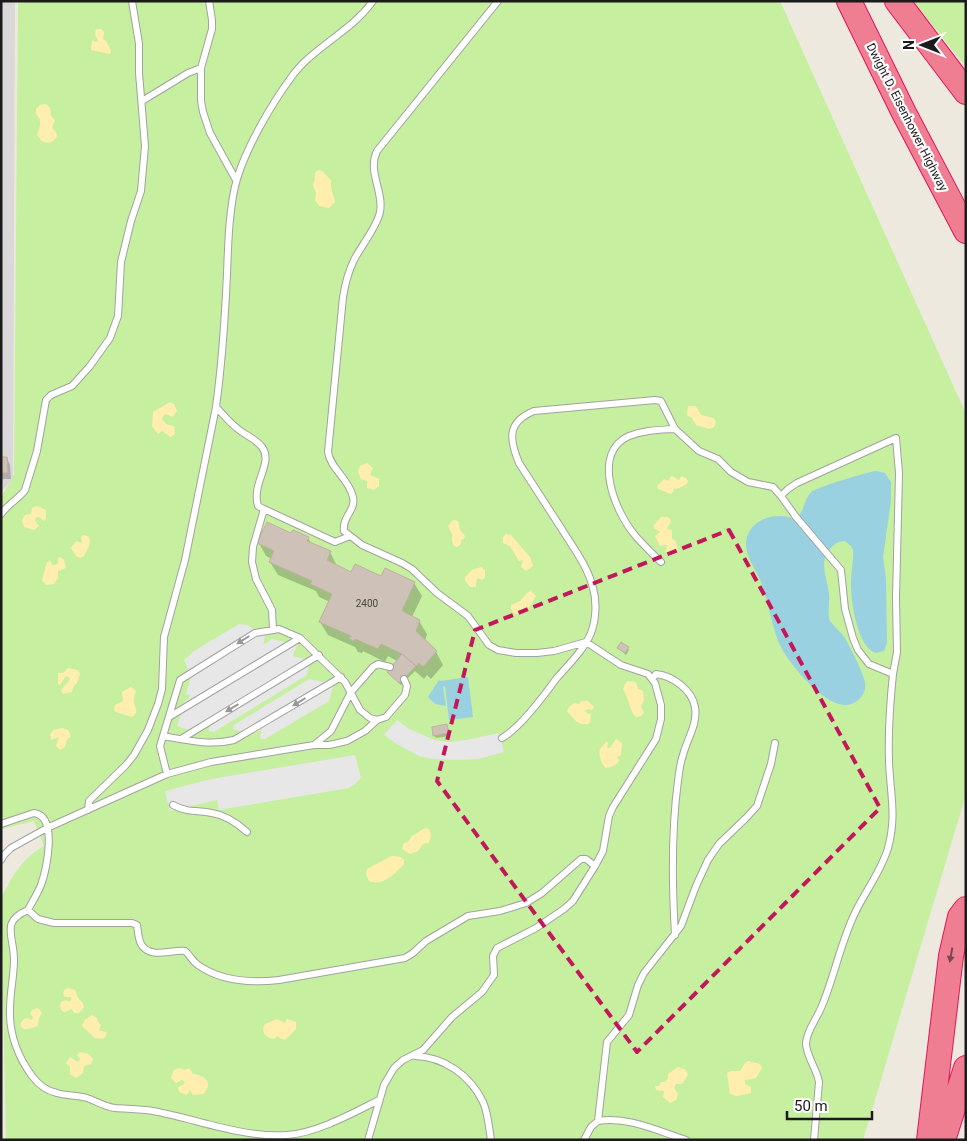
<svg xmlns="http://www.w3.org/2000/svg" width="967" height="1141" font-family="Roboto,sans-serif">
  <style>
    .residential { fill: #dad8d8 }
    .grass { fill: #c6ef9f }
    .sand { fill: #ffeead }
    .parking { fill: #e7e7e7 }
    .water { fill: #9ad1e1 }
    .shadow { fill: #0003 }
    .building { fill: #cec2b8; stroke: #c1afa0 }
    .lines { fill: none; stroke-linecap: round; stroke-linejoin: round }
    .service-casing { stroke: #a2a2a2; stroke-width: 8 }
    .motorway-casing { stroke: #e7115b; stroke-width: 26 }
    .service { stroke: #fff; stroke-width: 6 }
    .motorway { stroke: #ef7e93; stroke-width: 24 }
    .oneway { fill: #989898 }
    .oneway2 { fill: #7a4851 }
    .marked { fill: none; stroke: #c2185b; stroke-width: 4; stroke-dasharray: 10 6; stroke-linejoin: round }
    .labels { text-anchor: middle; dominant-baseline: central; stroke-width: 4.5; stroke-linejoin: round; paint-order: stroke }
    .number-label { font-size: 10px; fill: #484542 }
    .street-label { font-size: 12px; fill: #1b1b1b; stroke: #fff }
  </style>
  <rect width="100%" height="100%" fill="#eee9df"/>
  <path class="residential" d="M1,1H15L13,479L1,492Z"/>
  <path class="grass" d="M18,1H780L966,414V794L863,1140H6L1,898C13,876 21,859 44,846L34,821L1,829V497L14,475Z
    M913,1H966V67Z"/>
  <path class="sand" d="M96,29H101L104,32L103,39L107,42L111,51L110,54L91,50L92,40L96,42L98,41L95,34Z
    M46,104L50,108L51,116L55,120L52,128L56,132L57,136C54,143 48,144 42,141L37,135C38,131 41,125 40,120C38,115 35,115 36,109L40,105Z
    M318,170L322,171L331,180C330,187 333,194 335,202L329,208L319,206L315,200L316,193L313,185L315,179V173Z
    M170,402L174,404L177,411L173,417L166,414L163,416L162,419L166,424L174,426L175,434L171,437L162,431L158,434L152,426L153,412Z
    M688,406H696L701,415L714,418L716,422L714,427L709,429L696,425L692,418L687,415Z
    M367,463L373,468L370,475L379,479V486L374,490L367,488V481L361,479L358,472L360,466Z
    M672,476L679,480L681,476L686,478L688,481L687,484L677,489L674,488L673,492L671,494L658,489L657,486L664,479L669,481L670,477Z
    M37,506L46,510V519L44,521L39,517H36L35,521L39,526L34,530L24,527L22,520L25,515L31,514L32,508Z
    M661,517H668C674,523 668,524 667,529L672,530V539L675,540L678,549L677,553L673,555L666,552L667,545L660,546L655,536L660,532L654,528V525Z
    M453,520L458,521L460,530L465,536L464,539L461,540V544L457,547L454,546L452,541V534L448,526Z
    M506,534L511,535L530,557L533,566L526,571L521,567L523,560L519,561L510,546L503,543V537Z
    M83,535L88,536C93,542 87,550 84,556L80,558L76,556L71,548L76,541L82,543L81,537Z
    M60,557L64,560L66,568L58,571V578L54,584L46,585L42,580L47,562L51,561L52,565H55L58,563V558Z
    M481,567L485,570V578L482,580L478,578L476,581V587H470L465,580V577L472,570Z
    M531,591L536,596L528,609H523L517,614L513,613L511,609V605L520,601L527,593Z
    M68,668L78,670L80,674L77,683L73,687L72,692L63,694L61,690L69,681L70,678L66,676L60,685L58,684V673H63Z
    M628,681L636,682L638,689L643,691L644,700L641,706L644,713L641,716L636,717C629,711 629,698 623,689L625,684Z
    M131,687L136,691C135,695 133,699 134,703C136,710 139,712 132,717L116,712L114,710L115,705L123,701L122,692Z
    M581,701H588L594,707L592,710L588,709L585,711L588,714H591L590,723C578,727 574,719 567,711L569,707L575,703L579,704Z
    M62,728L68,730L71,736L67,740L65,747L60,750L56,746L59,737L51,740L50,735L53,730Z
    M616,739L622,743L621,755L617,757L619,760C618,764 611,768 606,768L602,764C601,759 598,755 600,749L607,741L608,743L607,748H610Z
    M425,828L429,829L431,835L429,843L423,844L418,851L410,854L402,849L404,843L408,842L412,836Z
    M392,856L401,857L404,860V864C395,873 384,887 369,881L366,874L367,869C376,864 383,860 392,856Z
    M68,988L75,990L78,998L83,1003L84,1007L79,1013H74L72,1009L65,1012L62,1011L60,1006L61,1002L66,1000L69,1002L71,1000V997H65L63,994L64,990Z
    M37,1008L40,1010L42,1013L39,1018L38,1026L28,1029H23L20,1025L23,1020L26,1018L32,1020L33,1017L30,1014L32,1010Z
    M92,1015L97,1018L98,1022L101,1025L99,1030L106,1032V1036L103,1039L95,1038L83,1027L82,1025L85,1020Z
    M277,1019L285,1023L287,1019L296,1022V1029L285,1040L281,1039L278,1036L274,1039C266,1038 260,1032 265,1024Z
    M80,1052L89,1054L93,1059L91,1064L84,1066L83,1073L76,1078L70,1074V1067L66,1063L70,1057L78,1062L80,1059L77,1055Z
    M748,1061L760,1064L762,1068L756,1078L745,1080V1084L751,1087V1093L736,1096L730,1094L727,1073L731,1071H740L745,1063Z
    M678,1067L686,1070L688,1075L682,1084H676L674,1088L678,1094L676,1100L670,1103L663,1097L664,1091L656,1090L655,1086H659L661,1082H665L668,1078V1074Z
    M179,1068L185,1070L189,1068L193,1074C199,1074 210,1079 208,1086C207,1089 205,1091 204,1094L193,1095L190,1090L187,1095L179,1092L178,1087L184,1084L185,1082L182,1080L176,1083L171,1078L174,1070Z"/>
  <path class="parking" d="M239,624L247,625L265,636L263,645L272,639L297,645L293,656L304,659L309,665L307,675L214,732L209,731L210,726L209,725L197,733L177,726L185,700H188L190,695L186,694L191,676L184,660L194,651Z
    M309,679L323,682L328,680L333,687L329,701L265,739L260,738L262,729L251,735L233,729L234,725Z
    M397,720L409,729L435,740L449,742L466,740L499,733L504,752L478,759L457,760L432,759L419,756L395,743L384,735Z
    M355,755L361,778L355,784L349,788L219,810L217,800L170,811L165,791L211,779Z"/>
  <path class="water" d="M876,471L885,473L891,482V501L883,557L886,579L887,643L884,651L876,653C857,648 850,598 851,581C851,571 854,560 853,550L851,546L845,541C833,541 825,553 824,564C824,574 828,584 829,594C830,602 827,614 830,621C834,627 841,632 845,638C850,647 864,674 865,683C867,695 855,706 844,705C822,704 786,661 778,641C771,622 768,601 761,582C756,569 746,558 746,544C747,519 776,511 795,519C805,512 803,501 811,492C815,488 867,472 876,471Z
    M468,677L473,717L449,720L445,686L443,687L446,706L435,704L428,697L439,680L441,681Z"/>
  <path class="shadow" d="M1,458H7L10,465L11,479H1Z
    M291,535L308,538L312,544L330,552L337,566L352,573L414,583L422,596L412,617L419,621L427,634L425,641L436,652L443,665L431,679L427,675L424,679L415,671L401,685L389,673L397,661L388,656L385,662L363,651L362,653L358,652L355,647L328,635L320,622L330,602L319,597L316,591L278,575L270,562L272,559L266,556L259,543Z
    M618,648H628L629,650L626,655Z
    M447,726L449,736L436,738L434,735Z"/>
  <path class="building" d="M1,457H7L8,473H1Z
    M267,522L291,533L293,530L309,537L307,541L331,551L327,560L351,572L355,564L381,576L385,568L415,582L402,611L420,620L416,631L437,651L423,667L419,663L416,666L402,654L381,644L378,649L355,639L354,641L349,639L351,636L319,622L332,594L310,584L312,581L269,562L274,551L257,543Z
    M621,642L629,647L625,653L617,648Z
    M402,654L416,666L399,683L387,672Z
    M447,724L449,733L433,736L432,727Z"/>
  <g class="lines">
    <g class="service-casing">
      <path id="service" d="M209,1L212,20V29L201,68V101L203,112L210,133L236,180
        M142,101L188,73L201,68
        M781,496L796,517L841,570L845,609L853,638L858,650L869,664L893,674C890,703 888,732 889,761C890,793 897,815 888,848C881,872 864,893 854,915C840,945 834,978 821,1008C816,1020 807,1030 806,1043C806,1056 817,1069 819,1082L814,1140
        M264,509L258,506C251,483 274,463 262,447C256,439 245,435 238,429C229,422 223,414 216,407C222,363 225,318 227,274C228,246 229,206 237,179C246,148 271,105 290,79C312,47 350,33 373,1
        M1,514C8,504 21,497 25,490L37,451L46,400L51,395L72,386L90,366L110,338L118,316L121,262L131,221L141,191L145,146L139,73V44L132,1
        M661,562C652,553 642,544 634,534C615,511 591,453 629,436C644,430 659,430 675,429
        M273,629L272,610L256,579L252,562L253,547L264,509L335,542L350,536
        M653,678L656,674C673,676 692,690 695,707C698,724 687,739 683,755C680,763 679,773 678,781C671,832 672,884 675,935
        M169,717L300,638
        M163,736C186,740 210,746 234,740L341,677
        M502,738C520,728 543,697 556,679C568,665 584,650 591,633C596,620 597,602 593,588C588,567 574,549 563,531C548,508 534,486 519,463C509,439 507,422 534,411L655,400L661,401L675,429L699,451L718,459L731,472L748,482L773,487L781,496L788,489L797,483L896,438L899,473L896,598L897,652L893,674
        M181,739L319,655
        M315,745H329L347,741L365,731L377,720L386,717L405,695L407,686L404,679
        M167,774L160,746L180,680L255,633L279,629L300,638L345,682L360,710L370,718L377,720
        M173,805C188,813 196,810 212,813C225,815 237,823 247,832
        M88,810L89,801L126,765L134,755L148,730L158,704L162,689L164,637L185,560L216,407
        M1,824L34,813C58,816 47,869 41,885C38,893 32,902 28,910C0,922 14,935 14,960C14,976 10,992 10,1009C9,1033 18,1057 32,1076C38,1084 47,1091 57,1093C66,1096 77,1095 87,1098C96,1101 105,1107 115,1108C128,1109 140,1109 153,1111C197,1119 242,1138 287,1135C317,1133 353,1113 379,1100
        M1,860L4,855L11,848L47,828L167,774L211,762L314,745L331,731L351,692L373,667L378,664L390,667
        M28,910L38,919L54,923H132L137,925C138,931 138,938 141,944C150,960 172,949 185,951C190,955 193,962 198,965C222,982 252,983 279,980L405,958L413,953L426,941L468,916L500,911L526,903L542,893L581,859H586L595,866
        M415,1056C444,1057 470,1075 483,1102C488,1113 489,1128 491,1140
        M598,1121C628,1116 658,1131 686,1140
        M368,1140L384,1085L394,1068L403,1060L423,1050L452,1017L482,992L494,975L493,956L497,948L536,928L564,909L573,901L595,866L603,851L609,816L613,807L656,739L661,719V705L655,683L648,674L621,665L586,642L554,651L537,653H516L498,650L489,645L468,616L437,593L412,569L402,563L362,545L344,531C342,516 356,511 353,497C349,479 330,468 328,452L343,297C345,285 348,272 354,260C361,246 377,227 380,212C384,191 367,172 377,151L498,1
        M584,1140L591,1127L598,1121L607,1042L629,1015L638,985L644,973L681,926L696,886L708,860L719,844L746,818L757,806L771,764L775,743"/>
    </g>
    <g class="motorway-casing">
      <path id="motorway" d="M849,1L904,113L966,231
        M897,1L966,92
        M929,1140L951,956L960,917L966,909
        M943,1140L966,1068"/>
    </g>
    <use href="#service" class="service"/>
    <use href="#motorway" class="motorway"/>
  </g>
  <defs><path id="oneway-solid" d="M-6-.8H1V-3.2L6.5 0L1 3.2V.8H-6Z" transform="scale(1.25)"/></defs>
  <g class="oneway">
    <use href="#oneway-solid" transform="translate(243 640) rotate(148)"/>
    <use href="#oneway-solid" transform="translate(299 702) rotate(149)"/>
    <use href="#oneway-solid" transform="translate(232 708) rotate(149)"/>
  </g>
  <use class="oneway2" href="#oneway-solid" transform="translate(951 955) rotate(100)"/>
  <path class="marked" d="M729,530L880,808L637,1052L437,781L475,630Z"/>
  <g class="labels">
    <g class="number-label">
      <text x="367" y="603">2400</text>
    </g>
    <g class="street-label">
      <text transform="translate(907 117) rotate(63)">Dwight D. Eisenhower Highway</text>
    </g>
  </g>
  <rect width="967" height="1141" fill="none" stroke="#1b1b1b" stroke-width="5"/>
  <g transform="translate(922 45) rotate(270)" stroke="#ffffff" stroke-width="4" paint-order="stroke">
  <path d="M0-4L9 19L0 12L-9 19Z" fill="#1b1b1b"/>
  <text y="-8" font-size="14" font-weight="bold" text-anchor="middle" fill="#1b1b1b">N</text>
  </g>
  <path d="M787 1111v8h85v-8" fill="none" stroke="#1b1b1b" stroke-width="2.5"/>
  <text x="794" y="1111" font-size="15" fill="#1b1b1b" stroke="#ffffff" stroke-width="4" paint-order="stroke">50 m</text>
</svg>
